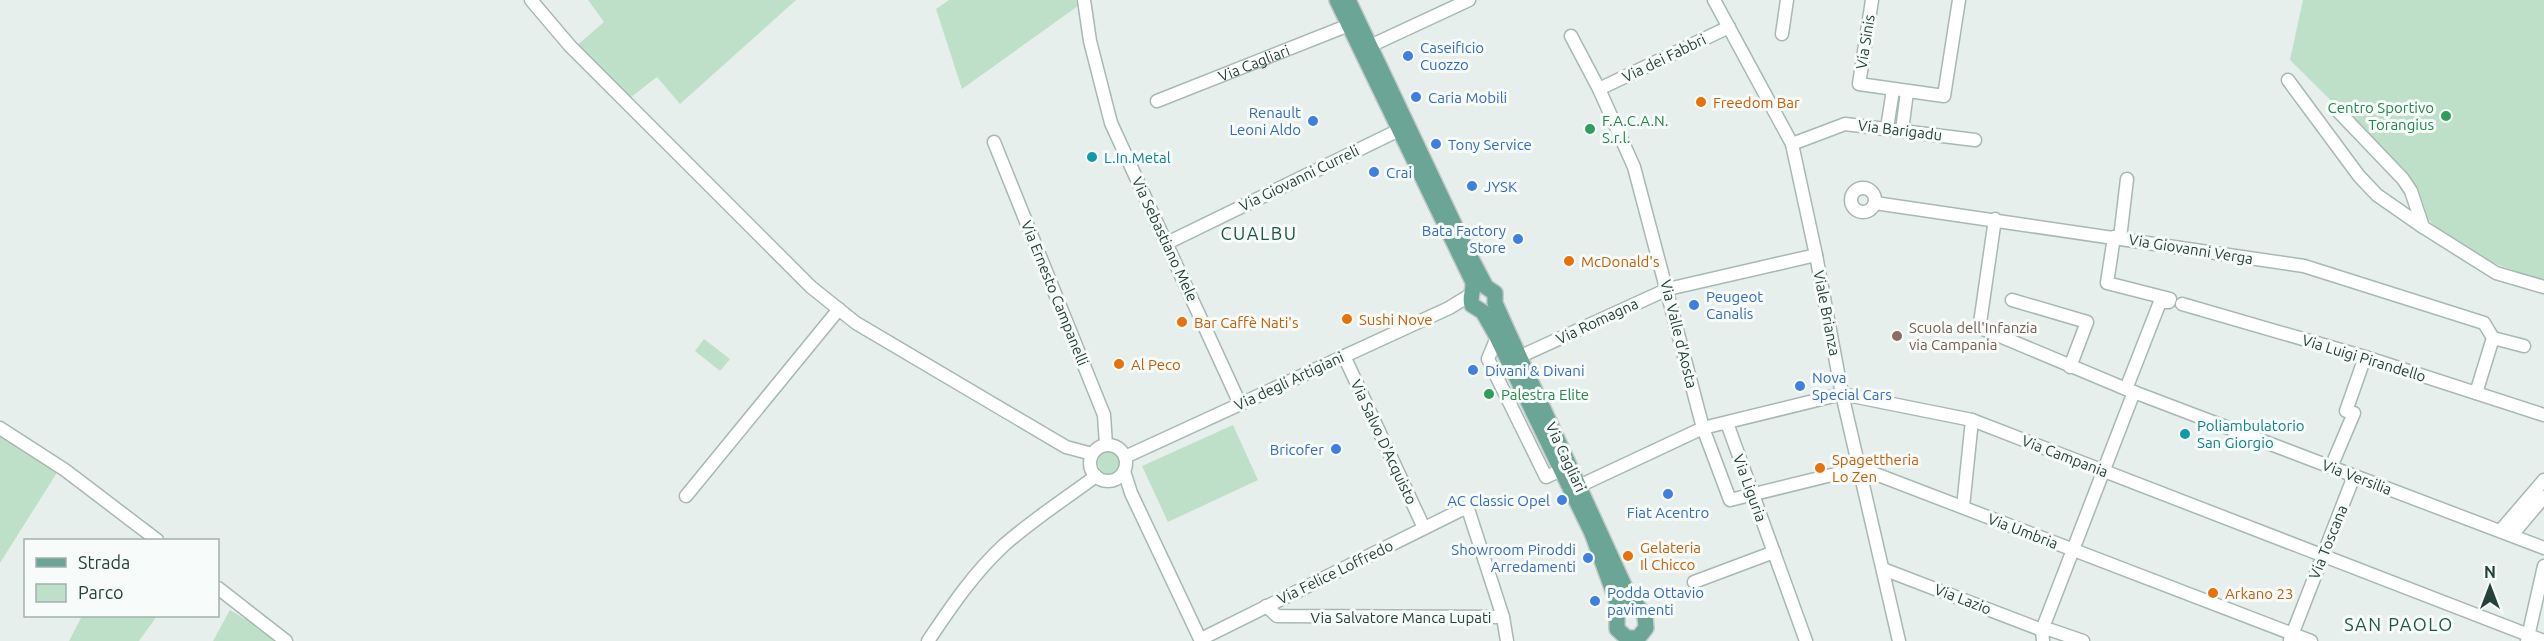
<svg xmlns="http://www.w3.org/2000/svg" width="2544" height="641" font-family="Ubuntu,sans-serif">
  <style>
    .green { fill: #bfe0c8 }
    .lines { fill: none; stroke-linecap: round; stroke-linejoin: round }
    .minor-casing { stroke: #a8b8b2; stroke-width: 15 }
    .major-casing { stroke: #c2cac8; stroke-width: 18 }
    .minor { stroke: #fff; stroke-width: 12 }
    .major { stroke: #6aa596; stroke-width: 15 }
    .shop-dot { fill: #3f7fe0; stroke: #f7fbf9; stroke-width: 2 }
    .food-dot { fill: #e8710a; stroke: #f7fbf9; stroke-width: 2 }
    .leisure-dot { fill: #2e9e5b; stroke: #f7fbf9; stroke-width: 2 }
    .culture-dot { fill: #0f9aa8; stroke: #f7fbf9; stroke-width: 2 }
    .education-dot { fill: #8d6e63; stroke: #f7fbf9; stroke-width: 2 }
    .labels { text-anchor: middle; dominant-baseline: central; stroke-width: 6; stroke-linejoin: round; paint-order: stroke }
    .street-label { font-size: 15px; fill: #24423a; stroke: #f7fbf9 }
    .shop-label { font-size: 15px; fill: #366cbe; stroke: #f7fbf9; text-anchor: start }
    .food-label { font-size: 15px; fill: #c56008; stroke: #f7fbf9; text-anchor: start }
    .leisure-label { font-size: 15px; fill: #27864d; stroke: #f7fbf9; text-anchor: start }
    .culture-label { font-size: 15px; fill: #0d838f; stroke: #f7fbf9; text-anchor: start }
    .education-label { font-size: 15px; fill: #785e54; stroke: #f7fbf9; text-anchor: start }
    .quarter-label { font-size: 18px; letter-spacing: 1.5px; fill: #1f5548; stroke: #f7fbf9 }
  </style>
  <rect width="100%" height="100%" fill="#e6efeb"/>
  <path class="green" d="M588,0H796L680,104L657,77L631,97L574,48L604,22Z
    M949,0H1076L1078,6L962,89L936,9Z
    M2303,0H2544V281L2479,258L2437,229L2428,219L2418,189L2409,178L2290,60Z
    M704,339L730,359L720,371L695,351Z
    M1233,425L1258,480L1168,522L1142,466Z
    M0,436L58,471L0,563Z
    M1098 462a13 13 0 1 1 26 0a13 13 0 1 1-26 0Z
    M230,610L280,640L279,641H213Z
    M82,616H157L139,641H69Z"/>
  <g class="lines">
    <g class="minor-casing">
      <g id="minor">
        <path d="M531,0L570,46L811,287L856,323L1066,447L1092,454"/>
        <path d="M1084,0L1090,41L1111,123L1240,404"/>
        <path d="M1714,0L1792,144L1816,255L1842,394L1899,641"/>
        <path d="M1872,0L1859,84L1944,96L1959,0"/>
        <path d="M1782,34L1787,0"/>
        <path d="M1571,36L1599,89L1634,167L1703,428L1730,500L1860,468L2311,641"/>
        <path d="M1370,46L1469,0"/>
        <path d="M2288,80L2359,176L2377,195L2423,227"/>
        <path d="M1599,89L1729,27"/>
        <path id="s1" d="M1157,101L1349,25"/>
        <path d="M2338,111L2403,179L2411,191L2423,227L2496,273L2544,287"/>
        <path d="M1887,128L1893,90"/>
        <path d="M1902,130L1907,92"/>
        <path d="M994,142L1104,415L1106,445"/>
        <path d="M1792,144L1845,124L1975,140"/>
        <circle cx="1863" cy="200" r="12"/>
        <path d="M1875,203L2304,266L2484,323L2493,338L2476,393"/>
        <path d="M1995,219L1980,323L1983,329L2126,389L2544,548"/>
        <path d="M2114,237L2107,283L2170,299"/>
        <path d="M2120,238L2127,179"/>
        <path d="M1167,243L1399,130"/>
        <path d="M2012,300L2087,322L2070,367"/>
        <path d="M2182,304L2365,357L2544,415"/>
        <path d="M1497,337L1488,359L1546,477L1563,469"/>
        <path d="M2493,338L2524,346"/>
        <path d="M1344,356L1424,528"/>
        <path d="M1519,357L1668,289L1816,255"/>
        <path d="M2126,389L2160,302H2169"/>
        <path d="M1727,423L1806,641"/>
        <path d="M0,428L65,470L157,540"/>
        <circle cx="1108" cy="463" r="18"/>
        <path d="M1125,457L1449,308L1472,294"/>
        <path d="M2331,467L2354,413L2346,411L2365,357"/>
        <path d="M1124,471L1131,493L1201,641"/>
        <path d="M1579,486L1703,428L1842,394L1972,420L2544,641"/>
        <path d="M686,496L839,309"/>
        <path d="M1963,507L1972,420"/>
        <path d="M2501,530L2544,480"/>
        <path d="M2512,535L2544,497"/>
        <path d="M1883,569L2042,630H2051L2083,641"/>
        <path d="M1694,582L1774,552"/>
        <path d="M218,588L286,641"/>
        <path d="M1266,606L1277,616L1503,617"/>
        <path d="M1201,639L1463,509L1469,512L1503,617L1507,641"/>
        <path d="M2290,640L2354,476"/>
        <path d="M928,641C951,607 973,574 1003,546C1032,520 1065,499 1096,476"/>
        <path d="M2043,641L2042,630L2134,392"/>
        <path d="M2527,641L2544,566"/>
      </g>
    </g>
    <g class="major-casing">
      <path id="major" d="M1337,0L1473,282C1474,291 1469,297 1472,305L1483,312L1495,333L1592,533L1617,602V629L1627,638H1638L1646,628L1645,616L1628,594L1508,332L1495,303V293L1486,287L1464,245L1348,0"/>
    </g>
    <use href="#minor" class="minor"/>
    <use href="#major" class="major"/>
  </g>
  <g class="shop-dot">
    <circle cx="1408" cy="56" r="6"/>
    <circle cx="1416" cy="97" r="6"/>
    <circle cx="1313" cy="121" r="6"/>
    <circle cx="1436" cy="144" r="6"/>
    <circle cx="1374" cy="172" r="6"/>
    <circle cx="1472" cy="186" r="6"/>
    <circle cx="1518" cy="239" r="6"/>
    <circle cx="1694" cy="305" r="6"/>
    <circle cx="1473" cy="370" r="6"/>
    <circle cx="1800" cy="386" r="6"/>
    <circle cx="1336" cy="449" r="6"/>
    <circle cx="1668" cy="494" r="6"/>
    <circle cx="1562" cy="500" r="6"/>
    <circle cx="1588" cy="558" r="6"/>
    <circle cx="1595" cy="601" r="6"/>
  </g>
  <g class="food-dot">
    <circle cx="1701" cy="102" r="6"/>
    <circle cx="1569" cy="261" r="6"/>
    <circle cx="1347" cy="319" r="6"/>
    <circle cx="1182" cy="322" r="6"/>
    <circle cx="1119" cy="364" r="6"/>
    <circle cx="1820" cy="468" r="6"/>
    <circle cx="1628" cy="556" r="6"/>
    <circle cx="2213" cy="593" r="6"/>
  </g>
  <g class="leisure-dot">
    <circle cx="2446" cy="116" r="6"/>
    <circle cx="1590" cy="129" r="6"/>
    <circle cx="1489" cy="394" r="6"/>
  </g>
  <g class="culture-dot">
    <circle cx="1092" cy="157" r="6"/>
    <circle cx="2185" cy="434" r="6"/>
  </g>
  <circle class="education-dot" cx="1897" cy="336" r="6"/>
  <g class="labels">
    <g class="street-label">
      <text transform="translate(1865 42) rotate(-81)">Via Sinis</text>
      <text transform="translate(1664 58) rotate(-26)">Via dei Fabbri</text>
      <text stroke="none"><textPath href="#s1" startOffset="104">Via Cagliari</textPath></text>
      <text transform="translate(1900 130) rotate(7)">Via Barigadu</text>
      <text transform="translate(1299 178) rotate(-26)">Via Giovanni Curreli</text>
      <text transform="translate(1165 239) rotate(65)">Via Sebastiano Mele</text>
      <text transform="translate(2191 249) rotate(9)">Via Giovanni Verga</text>
      <text transform="translate(1055 293) rotate(68)">Via Ernesto Campanelli</text>
      <text transform="translate(1827 313) rotate(79)">Viale Brianza</text>
      <text transform="translate(1597 321) rotate(-25)">Via Romagna</text>
      <text transform="translate(1679 334) rotate(76)">Via Valle d'Aosta</text>
      <text transform="translate(2364 358) rotate(17)">Via Luigi Pirandello</text>
      <text transform="translate(1289 381) rotate(-25)">Via degli Artigiani</text>
      <text transform="translate(1384 442) rotate(65)">Via Salvo D'Acquisto</text>
      <text transform="translate(2065 456) rotate(21)">Via Campania</text>
      <text transform="translate(1566 457) rotate(65)">Via Cagliari</text>
      <text transform="translate(2357 477) rotate(21)">Via Versilia</text>
      <text transform="translate(1750 488) rotate(70)">Via Liguria</text>
      <text transform="translate(2023 531) rotate(21)">Via Umbria</text>
      <text transform="translate(2328 542) rotate(-68)">Via Toscana</text>
      <text transform="translate(1335 572) rotate(-26)">Via Felice Loffredo</text>
      <text transform="translate(1963 599) rotate(21)">Via Lazio</text>
      <text x="1401" y="617">Via Salvatore Manca Lupati</text>
    </g>
    <g class="shop-label">
      <text x="1420" y="47">Caseificio<tspan x="1420" dy="17">Cuozzo</tspan></text>
      <text x="1428" y="97">Caria Mobili</text>
      <text x="1301" y="112" text-anchor="end">Renault<tspan x="1301" dy="17">Leoni Aldo</tspan></text>
      <text x="1448" y="144">Tony Service</text>
      <text x="1386" y="172">Crai</text>
      <text x="1484" y="186">JYSK</text>
      <text x="1506" y="230" text-anchor="end">Bata Factory<tspan x="1506" dy="17">Store</tspan></text>
      <text x="1706" y="296">Peugeot<tspan x="1706" dy="17">Canalis</tspan></text>
      <text x="1485" y="370">Divani &amp; Divani</text>
      <text x="1812" y="377">Nova<tspan x="1812" dy="17">Special Cars</tspan></text>
      <text x="1324" y="449" text-anchor="end">Bricofer</text>
      <text x="1550" y="500" text-anchor="end">AC Classic Opel</text>
      <text x="1668" y="512" text-anchor="middle">Fiat Acentro</text>
      <text x="1576" y="549" text-anchor="end">Showroom Piroddi<tspan x="1576" dy="17">Arredamenti</tspan></text>
      <text x="1607" y="592">Podda Ottavio<tspan x="1607" dy="17">pavimenti</tspan></text>
    </g>
    <g class="food-label">
      <text x="1713" y="102">Freedom Bar</text>
      <text x="1581" y="261">McDonald's</text>
      <text x="1359" y="319">Sushi Nove</text>
      <text x="1194" y="322">Bar Caffè Nati's</text>
      <text x="1131" y="364">Al Peco</text>
      <text x="1832" y="459">Spagettheria<tspan x="1832" dy="17">Lo Zen</tspan></text>
      <text x="1640" y="547">Gelateria<tspan x="1640" dy="17">Il Chicco</tspan></text>
      <text x="2225" y="593">Arkano 23</text>
    </g>
    <g class="leisure-label">
      <text x="2434" y="107" text-anchor="end">Centro Sportivo<tspan x="2434" dy="17">Torangius</tspan></text>
      <text x="1602" y="120">F.A.C.A.N.<tspan x="1602" dy="17">S.r.l.</tspan></text>
      <text x="1501" y="394">Palestra Elite</text>
    </g>
    <g class="culture-label">
      <text x="1104" y="157">L.In.Metal</text>
      <text x="2197" y="425">Poliambulatorio<tspan x="2197" dy="17">San Giorgio</tspan></text>
    </g>
    <g class="education-label">
      <text x="1909" y="327">Scuola dell'Infanzia<tspan x="1909" dy="17">via Campania</tspan></text>
    </g>
    <g class="quarter-label">
      <text x="1259" y="233">CUALBU</text>
      <text x="2399" y="624">SAN PAOLO</text>
    </g>
  </g>
  <rect x="24" y="539" width="195" height="78" fill="#f7fbf9" stroke="#a3b1ad" stroke-width="1.5"/>
  <rect x="36" y="558" width="30" height="9" fill="#6aa596" stroke="#a3b1ad" stroke-width="1.5"/>
  <text x="78" y="569" font-size="18" fill="#24423a">Strada</text>
  <rect x="36" y="584" width="30" height="18" fill="#bfe0c8" stroke="#a3b1ad" stroke-width="1.5"/>
  <text x="78" y="599" font-size="18" fill="#24423a">Parco</text>
  <g transform="translate(2490 587)" stroke="#f7fbf9" stroke-width="4.5" paint-order="stroke">
  <path d="M0-4.5L10 22L0 15L-10 22Z" fill="#24423a"/>
  <text y="-9" font-size="16" font-weight="bold" text-anchor="middle" fill="#24423a">N</text>
  </g>
</svg>
